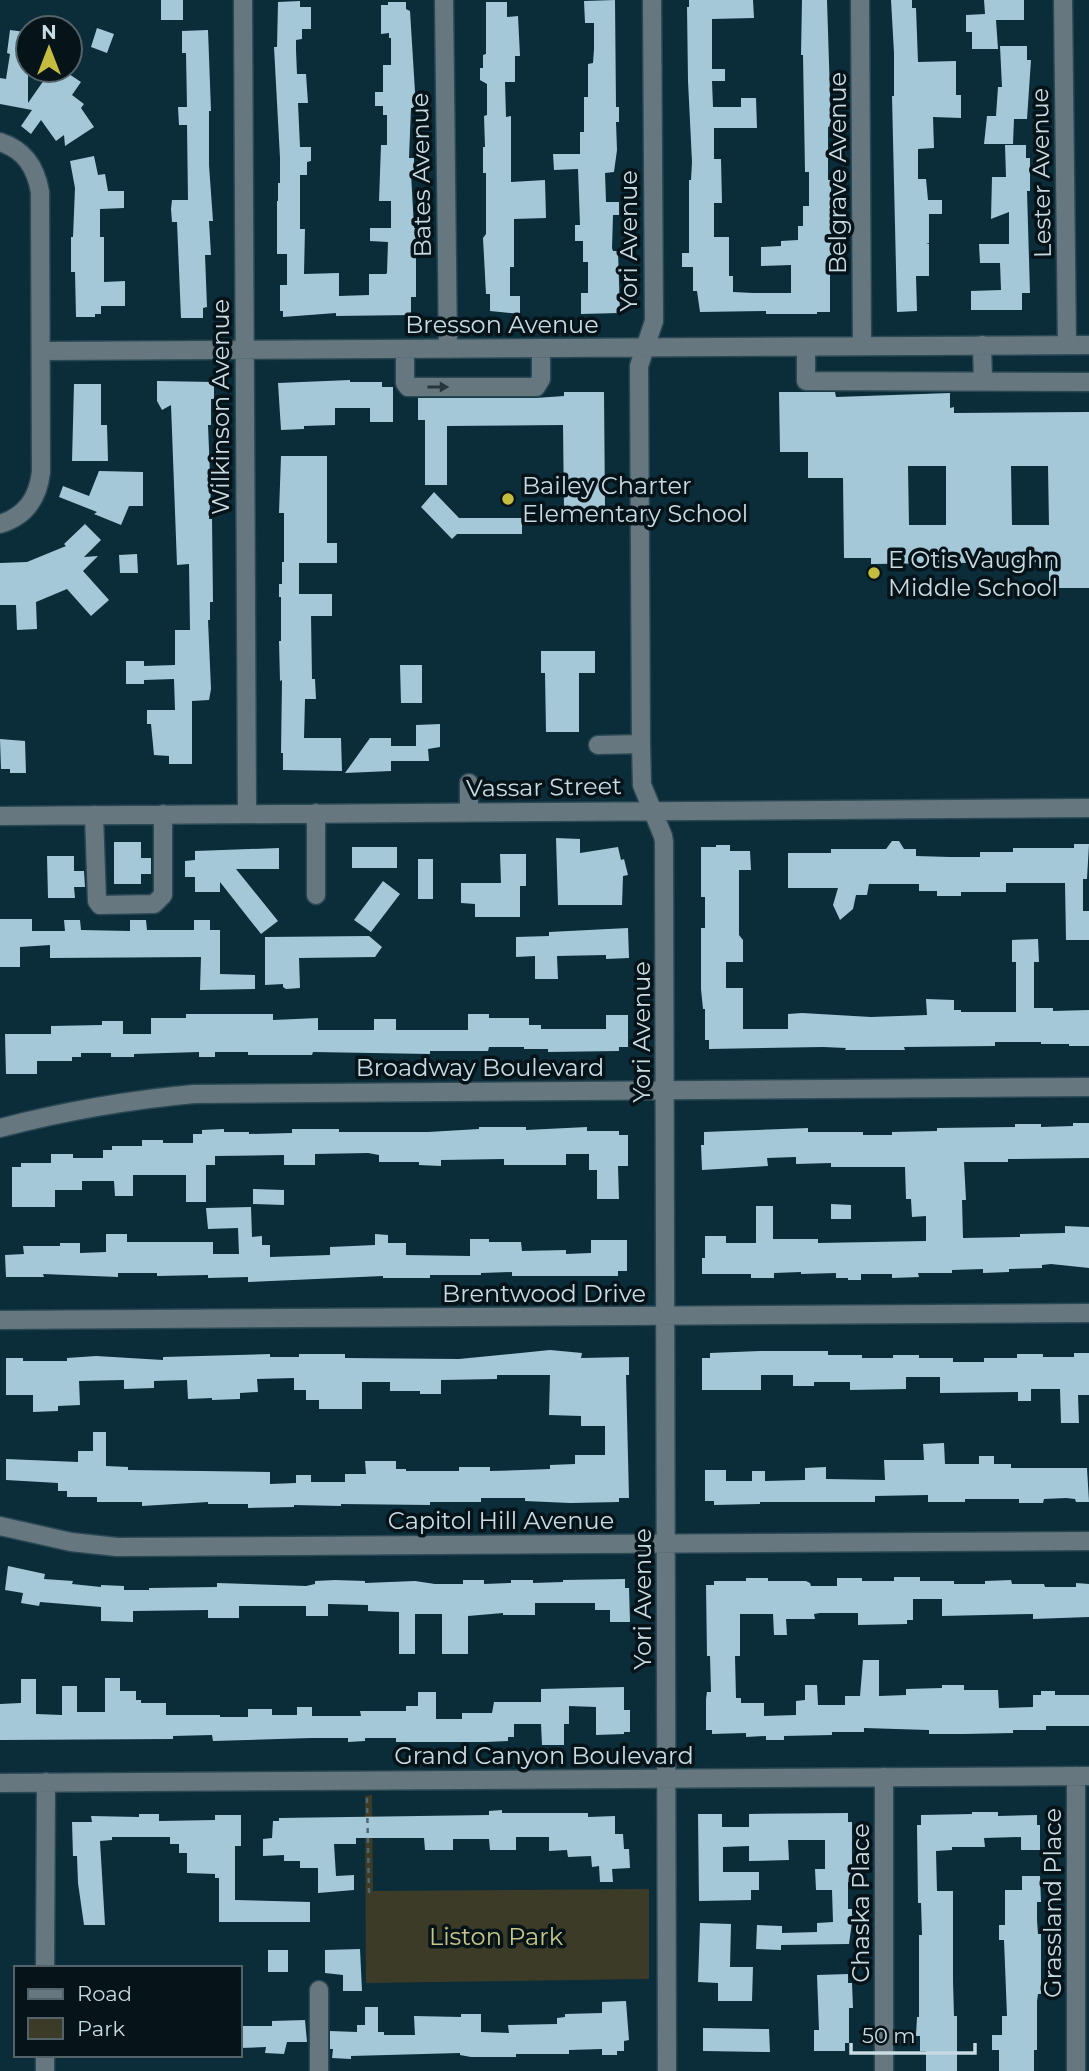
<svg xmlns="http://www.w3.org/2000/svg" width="1089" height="2071" font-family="Montserrat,sans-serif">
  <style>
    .green { fill: #3c3b27 }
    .building { fill: #a5c8d9; fill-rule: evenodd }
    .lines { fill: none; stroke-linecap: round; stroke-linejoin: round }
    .minor-casing { stroke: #294854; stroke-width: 21 }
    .path { stroke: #4c6873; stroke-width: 2.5; stroke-dasharray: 5 5; stroke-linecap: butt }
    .minor { stroke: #67777f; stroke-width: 18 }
    .oneway { fill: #28363c }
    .poi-dot { fill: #c4bc3e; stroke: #061318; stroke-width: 2.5 }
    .labels { text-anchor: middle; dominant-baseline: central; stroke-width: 7; stroke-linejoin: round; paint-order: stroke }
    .street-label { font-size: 24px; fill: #c8dae2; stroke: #061318 }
    .poi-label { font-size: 24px; fill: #c8dae2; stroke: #061318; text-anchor: start }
    .park-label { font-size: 24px; fill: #c7c588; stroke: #061318 }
  </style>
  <rect width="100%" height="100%" fill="#0b2c39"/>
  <path class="green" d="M372,1795L373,1891L649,1889V1979L366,1983L365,1796Z"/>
  <path class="building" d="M161,0H183V20H161Z
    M615,0L616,107H619V122H616L617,150L614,172L605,173L606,202H619V215H613L612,248L613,251H618L620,313L581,314V293H588V262H583V241H575V225H580L578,169L554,170L553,154H580V132H584V97H588V64L593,63L594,49V23H585L584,1Z
    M689,0H753L754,18L712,19V69H725V81H712L713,107H741V98H756L757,128H714V159H721L722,203H714V237H729V276H733V292L753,293H791V265L761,266V247L781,246V241L798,240V226H803V206H809V172H805L803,55H801L802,0H827L831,126L828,127V180H831L832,258H830V312H817V314H766V311L700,312L697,291H693V267H682V253H689V180H691L692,162L688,81L687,7H689Z
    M891,0H912V8H916L918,62L956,61V95H961V118L933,117L934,148L918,149V179H926L928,200H942V214H929V243L926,244H929V276H916L917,311L897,312L892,96H894V53Z
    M984,0H1024V20H996L998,49H972V32H966V15L985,14Z
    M300,1V7H311V29H302V39L296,40V50L297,74H306L308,103H298L300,147H311V161L307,162V175H300V229H305L304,274L339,273V296L369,295V274H386L387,273L388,242L370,241V228H391V201H379L381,145H387V115H383V106H375V92H383V65H391V38H389V33L381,34V5H388V2H406V9L410,11L416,108H411L409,158H414V174L411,173L414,228H422V240H416V297H411V315L336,316V313L283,317V311H280V285H287V254H277V201H278V183H280V158L274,47H277L278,2Z
    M486,2H507V17L518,16L520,56H515V82H505L506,117L511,116V182L545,180L546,218L514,219V267H510V296H520V314L490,311V294H486L483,238L486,234V173H483V147H485L484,116L487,115V84L480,80V68H483V55L486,54Z
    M97,28L114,34L107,53L91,47Z
    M10,30L25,32V35L28,36V103L51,70H63L81,82L72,95L84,104L81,108L94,127L65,146L64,135L56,141L41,120L31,134L21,126L32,110L0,104V78L6,79L10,54L7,53Z
    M208,30L211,111H209V165L213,221H209L211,255H205L207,307L203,308V318H181L177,222H172L171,209L172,200H188L187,125H179L178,107H187L186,53H182V31Z
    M1000,46H1027V60H1031L1027,119H1014L1013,144H984L987,116H996L998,87H1002Z
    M1005,145H1026V158H1030V191H1027L1030,293H1022V310H971V291L1001,290L1000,263H980L979,244H1009V212L991,219L992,177H1006Z
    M94,156L98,175L105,174L108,191H124V208L100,209V237H104V282L125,281V306H101V314H95V317H76L75,272H71V237H73L75,188L70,161Z
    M350,380V382H382V387H393V422H370V408H335V425L304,426V429L281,430L278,383Z
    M157,381L214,382V399H211V425H208L210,475H212L209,519H212L213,602H210V620H208L211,689L209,700L192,701V764H169V756L154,755L151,724H147V710H175L174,679L144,680V684H126V661H144V666L175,665V630H190L189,564L177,565L171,405L162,410L157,401Z
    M74,384H101V425H107L108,461H72Z
    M564,392H604L605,509H564L563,425L447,426V485H425V420H418V398H536L564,396Z
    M779,392H835L836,397L950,393V408L954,407V413L1089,412V588H1049V562L871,564V558H844L843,478H808V452H780ZM908,466H946V525H909ZM1011,466H1048L1049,525H1012Z
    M281,456H327V543H337V563H299V594H332V616H311L312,679H315L316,699H305L304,738H341L342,771L283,770V753H281L282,680L280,681L279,641H281V597H279V584H282V562H284V513H279Z
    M99,471L143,472V506H129L121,525L94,514L97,512L59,497L63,486L89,496Z
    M434,492L459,518H522V534H457L452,539L421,507Z
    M85,524L101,540L84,557L98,556L83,571L109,600L91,616L67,589L36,602L37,629L17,630L16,605H0V563L27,562L66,546L64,544Z
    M137,554L138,573H120L119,555Z
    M541,651H595V673H579V732H546L545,673H541Z
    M400,665H422V703H401Z
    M440,724V747L428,749L429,761H391V771L345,773L370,738H391V746H416V725Z
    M0,739L25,741L26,773H10V769H1Z
    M556,838L580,839V853L618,847L621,860L624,859L628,875L623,876L622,905H558Z
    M892,841H899L904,849H916V856L950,857H980V852H1013V848H1074V844H1089L1087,879H1083V911H1089V940H1066L1065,883H1006V892H961V896H937V891H919V884H869L867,895H856L853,909L840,920L833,905L838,888H788V853H831V849H886Z
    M114,842H141V858H151V874H141V884H114Z
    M716,845H730V851H750L751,870H739V935L743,940V962H726V988H743V1029H788V1014L802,1013L871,1017L927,1015L926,999L954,1000V1010H961V1012H1016V962H1012V940L1038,939L1039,962H1034V1008H1053V1011L1089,1010V1046H1069V1044H1041V1042H995V1046L904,1047L905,1050H845L846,1048L823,1047L709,1049V1040H705V1009H703L701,989V928H705V897H701V847H716Z
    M352,847H397V868H352Z
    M279,848V869H236L278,921L261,934L220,882V892H195V877H185V861L195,860V851Z
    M500,854H526V886H520V917H475V904L461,903V883H501Z
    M47,856H74V871H84L85,887H74L75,898H48Z
    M418,859H433V899H418Z
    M383,881L400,894L371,932L354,920Z
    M0,919H32V931H65L64,920H80L81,930L130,931V920H146L147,930H194V920H210V930H220V974L255,975V989L200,990L201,957L50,958V945L20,947V967H0Z
    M628,928L629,958L606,959V955L557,956L558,979H535V956L516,957V937L549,936V932Z
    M369,936L382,947L375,957L299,958L300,988L286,989L283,987V984L265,985V937Z
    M186,1014H273V1020L318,1018V1030H374V1019H396V1030H468V1014H489V1018H529V1025H541V1029H606V1015H628V1047H619V1051L548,1052V1049H524V1047H489L488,1051H430V1054L313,1052L312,1055H248V1052H215V1057H199V1052L134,1054V1057H111V1053H81V1057H72V1061H37V1074H6L5,1034H51V1026L102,1025V1021H123V1034H151V1018H186Z
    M1073,1123H1089V1158L1008,1159V1162H964L966,1200H962L963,1238L1020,1237V1234L1065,1233V1226L1089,1227V1268L1051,1264L1042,1265V1268L1009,1269V1272L983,1273V1269L952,1270V1273H918L919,1277L892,1278V1274H861V1280H848V1278H836V1273L801,1274V1272L774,1273V1278H751V1274H702V1258H705V1236H726V1243H756V1206H773V1239H818V1243L926,1241V1216L912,1217L911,1199H906L905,1167H831V1163L796,1164V1157L767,1158L768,1166L702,1170L701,1145H704V1132L808,1128V1132H863V1135H892V1132L937,1131V1128L1015,1127V1124H1041V1127L1073,1126Z
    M479,1127H526V1130L587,1127V1131H619V1135H628V1166H618L619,1199H597V1170H589V1154H566V1165H504V1159L441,1160V1166L419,1165V1162H379V1155L368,1153L315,1154V1165H284V1155L215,1156V1165H206V1202H186V1175H133V1196H115L114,1181H82V1190H55V1207H12V1167H21V1163H51V1154H73V1158H103V1150H112V1146H142V1140H163V1143H193V1134H202V1130L224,1129V1132H249V1134L292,1133V1129H339V1132H428L479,1129Z
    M253,1189L284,1190V1205L253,1204Z
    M831,1204L851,1205V1219H831Z
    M251,1207L252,1237L262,1236V1245H270V1257L330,1255V1247L375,1245V1234L388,1235V1243H406V1255L470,1256V1239H489V1242H521L522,1251L566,1250V1254L591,1253V1240H627V1271H618V1276H512V1272L481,1273V1275H430V1278H383V1276L248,1282V1277L208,1278V1275L157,1276V1273H118V1277L43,1274L44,1277H6L5,1255L24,1254L23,1246H60V1243H80V1253L106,1252V1234H127V1242H213V1254H239L238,1228L208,1229L206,1208Z
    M550,1350L582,1353L581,1358L629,1357V1375H626L629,1498H619V1502L570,1503L525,1501V1498H481V1502H430V1505L341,1504V1506L294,1505V1507L248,1508V1504H208V1502L142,1506V1502H97V1497H67V1491H58V1483L6,1480V1459L78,1462V1451H93V1432H106V1466L128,1467V1470L270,1472V1484L296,1483V1475H311V1482H345V1474H366L365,1461H396V1469H406V1471H459V1467H490V1471L522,1470L550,1469V1465L575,1464V1455H605V1426H581V1416L549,1415L550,1375H497V1379L441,1380V1394H420V1391H390V1382H362V1409H319V1400H306V1390H294V1378L257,1379L258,1392L240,1393V1399L212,1400V1398L188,1399L187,1380L154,1381V1388L124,1389V1380L79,1381L80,1405L58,1406V1411L33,1412V1395H6V1358H23V1361H67V1358L96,1356L163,1360V1357L270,1354V1357H299V1354H345V1358L459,1359Z
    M760,1351H828V1355H862V1358H893V1355H919V1358H953V1362H984V1358H1017V1354H1043V1357H1074V1353H1089V1395H1078L1079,1423H1061L1060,1389H1031V1401H1018V1392L940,1393V1377H906V1389L850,1390V1382H814V1386H793V1375H761V1390H702V1358H710V1353Z
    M944,1443L945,1464H979V1456H994V1464H1011V1468H1087L1089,1502H1076L1075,1499L1066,1498L1044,1499L1043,1503H1019V1499H965V1502H928V1495L875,1496V1502H760V1504L714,1505V1501H705V1470H726V1481H752V1471H765V1481L805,1480V1468L826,1467V1479L885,1480L884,1460H924L923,1444Z
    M8,1566L45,1574L44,1579L73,1581L72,1584L101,1587V1585L124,1586V1590H149V1588L217,1587V1583L306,1586L315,1584V1581L335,1580L365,1581V1583L415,1581L435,1584H463V1580H484V1584L511,1583V1580H533V1583L563,1582V1580L625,1579V1588H629L630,1622H610V1610H595V1603H535V1615H503V1613L468,1616V1654H442V1614H415V1654H399V1612L368,1611V1605L328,1604V1616H306V1606H239V1618H208V1610L133,1611V1622L101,1621V1607L40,1602L39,1606L21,1603L23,1593L5,1590Z
    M894,1577H920V1581H954V1584H985V1581L1011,1580L1012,1584H1044L1045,1587H1076V1583L1089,1584V1617L1033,1619V1614L942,1616V1599H913V1620H907V1624L858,1625V1613H820L814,1614L815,1619H786L787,1635H774L773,1614H740V1656H735L736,1698H741V1703H764V1716L796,1715V1701L805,1700V1685H817L818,1705H845V1696H860L863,1660H879V1696L906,1695V1689L942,1688V1685H964V1690H998L999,1708L1033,1707V1695H1041V1691H1055V1695H1089V1726H1046V1730H1013V1733L964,1734H929V1730L864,1728V1732H832V1735L784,1736V1740H766V1736L746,1737V1733L712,1734V1730H706V1699L707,1692H711L710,1656H707L706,1585H714V1581H746V1578H768V1581H806L810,1583L811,1586H837V1578H862V1581H894Z
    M105,1678H120V1691H136V1700H141V1703H166V1715H220V1717H248V1709H272V1715H297V1707H312V1716H361L360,1711H406V1706H418V1692H436V1719H462V1713H492L494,1702H541V1689L624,1687V1710H630V1732H624V1734L596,1735V1707L569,1706V1724H564V1745H542L541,1724H514V1737H508V1741L486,1742H396V1738H365V1741L348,1742V1738H311L213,1741L212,1735L173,1736V1739L0,1740V1704L21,1703V1679H36V1714L62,1715V1686H77V1712H105Z
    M502,1810V1813H588V1817L615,1816V1834H623L624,1849H629L630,1868L612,1869L613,1882H600L599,1866L592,1867L591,1856L568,1857L567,1850L549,1851V1837H516V1850H490L489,1839H453V1850H425L424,1838H356V1844H334L336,1876L354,1875V1890L318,1893V1868H300V1861H284V1855L263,1856V1839L272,1838L273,1821H279V1818L489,1815V1811Z
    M972,1812H998V1816L1037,1815V1825H1040V1850H1021V1837L984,1838L985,1847H952V1850L936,1851L937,1891H953V1981L954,2016H957V2071H926V2051H920V2036H916L917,2017H919V1935H922L921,1903H918L917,1825H921V1815L972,1814Z
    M848,1813V1822H852V1882H848V1909H852V1922L849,1944L781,1945V1950L756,1949L757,1925L782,1926V1933L817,1932V1923L833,1922L832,1890H816L815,1869H825V1840H788L789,1860L749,1861V1846L723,1847V1872H759V1890H751V1900L699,1901L698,1814H722V1827H749V1814Z
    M139,1814H159V1821L215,1820V1815H241V1846H235V1900L310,1902V1922H219V1878H215V1874L187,1873V1853H179V1844H170V1837H112V1840L100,1841L105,1925H84L78,1883L77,1856H73L72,1822H92L91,1816L139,1817Z
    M1022,1876H1040L1041,1902H1037V1920L1038,1934H1041V1994H1038L1037,2001V2050H1034V2071H999V2050H992V2035H1002V2016H1007L1004,1940H999V1925H1005V1890H1022Z
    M700,1923L731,1924L730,1967H753L752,2001H718V1983L698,1982Z
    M360,1949L362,1991H343V1975L325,1973V1950Z
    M268,1950H288V1972H268Z
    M848,1974V1983H852L853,2008H849V2043H845V2051H814V2030H819L817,1975Z
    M626,2001L629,2040L624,2041V2051H617V2055H602V2049L569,2050V2054H516V2057H471L460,2055V2053L351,2056V2059L332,2058L333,2049H330V2031L357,2032V2025H365V2007H378V2032H384V2035H415L414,2016L461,2017V2014H481V2032L509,2033L508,2025L557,2024V2018L565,2017V2014L602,2013V2002Z
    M305,2020L307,2042H287L284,2054L265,2053L266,2047L240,2048V2026H272V2021Z
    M703,2028L769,2029L770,2052L703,2051Z"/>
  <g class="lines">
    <g class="minor-casing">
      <path id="minor" d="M243,0L247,813
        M444,0L448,349
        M652,0L654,321L639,366L641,744L642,785L663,836L664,842L667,2071
        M860,0L862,346
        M1063,0L1067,345
        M0,142C25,150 36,168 40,192L41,472C38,498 26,516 0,524
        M982,345L983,381
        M806,347V381L1089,382
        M405,349V383L408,387H536L541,379V348
        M41,351L1089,345
        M598,745L641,744
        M469,783V812
        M316,813V895
        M94,815L97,901L100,905L154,904L163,895V814
        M0,816L1089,808
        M0,1128C65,1111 128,1100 194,1094L1089,1087
        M0,1320L1089,1313
        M0,1526L71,1542L117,1547L1089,1541
        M884,1777V2071
        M0,1783L1089,1776
        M45,1968L46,1782
        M319,1990V2071
        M45,2071V2055
        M1076,2071V1776"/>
    </g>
    <path class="path" d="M683,1752L694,1761
      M367,1798L369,1893"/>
    <use href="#minor" class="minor"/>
  </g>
  <defs><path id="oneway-solid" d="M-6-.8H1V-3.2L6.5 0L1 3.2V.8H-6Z" transform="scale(1.75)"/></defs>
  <use class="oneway" href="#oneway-solid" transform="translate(438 387)"/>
  <g class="poi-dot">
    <circle cx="508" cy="499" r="7"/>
    <circle cx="874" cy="573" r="7"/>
  </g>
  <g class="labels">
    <g class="street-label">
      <text transform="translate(837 173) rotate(-90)">Belgrave Avenue</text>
      <text transform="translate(1041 173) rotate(-91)">Lester Avenue</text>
      <text transform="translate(421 175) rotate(-91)">Bates Avenue</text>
      <text transform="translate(628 241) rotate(-90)">Yori Avenue</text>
      <text x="502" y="324">Bresson Avenue</text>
      <text transform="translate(220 407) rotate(-90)">Wilkinson Avenue</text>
      <text transform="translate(544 787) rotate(-1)">Vassar Street</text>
      <text transform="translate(641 1032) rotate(-90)">Yori Avenue</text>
      <text x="480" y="1067">Broadway Boulevard</text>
      <text x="544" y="1293">Brentwood Drive</text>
      <text x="501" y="1520">Capitol Hill Avenue</text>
      <text transform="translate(642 1599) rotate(-90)">Yori Avenue</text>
      <text x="544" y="1755">Grand Canyon Boulevard</text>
      <text transform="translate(860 1903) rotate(-90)">Chaska Place</text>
      <text transform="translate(1052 1903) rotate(-90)">Grassland Place</text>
    </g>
    <g class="poi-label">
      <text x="522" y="485">Bailey Charter<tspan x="522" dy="28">Elementary School</tspan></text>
      <text x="888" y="559">E Otis Vaughn<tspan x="888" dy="28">Middle School</tspan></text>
    </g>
    <g class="park-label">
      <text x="496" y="1936">Liston Park</text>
    </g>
  </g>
  <rect x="14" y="1966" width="228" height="91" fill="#061318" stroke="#546369" stroke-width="2"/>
  <rect x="28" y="1989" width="35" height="10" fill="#67777f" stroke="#546369" stroke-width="2"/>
  <text x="77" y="2001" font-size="21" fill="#c8dae2">Road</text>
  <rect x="28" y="2018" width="35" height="21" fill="#3c3b27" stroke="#546369" stroke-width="2"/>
  <text x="77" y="2036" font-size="21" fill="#c8dae2">Park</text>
  <g transform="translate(49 49)"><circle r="33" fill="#061318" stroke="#546369" stroke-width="2"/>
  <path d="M0-5L12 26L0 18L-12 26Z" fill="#c4bc3e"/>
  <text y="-10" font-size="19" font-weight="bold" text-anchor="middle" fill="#c8dae2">N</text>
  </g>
  <path d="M851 2043v10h124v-10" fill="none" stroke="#c8dae2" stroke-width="3.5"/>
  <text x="862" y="2043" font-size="21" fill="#c8dae2" stroke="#061318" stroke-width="5" paint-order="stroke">50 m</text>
</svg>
